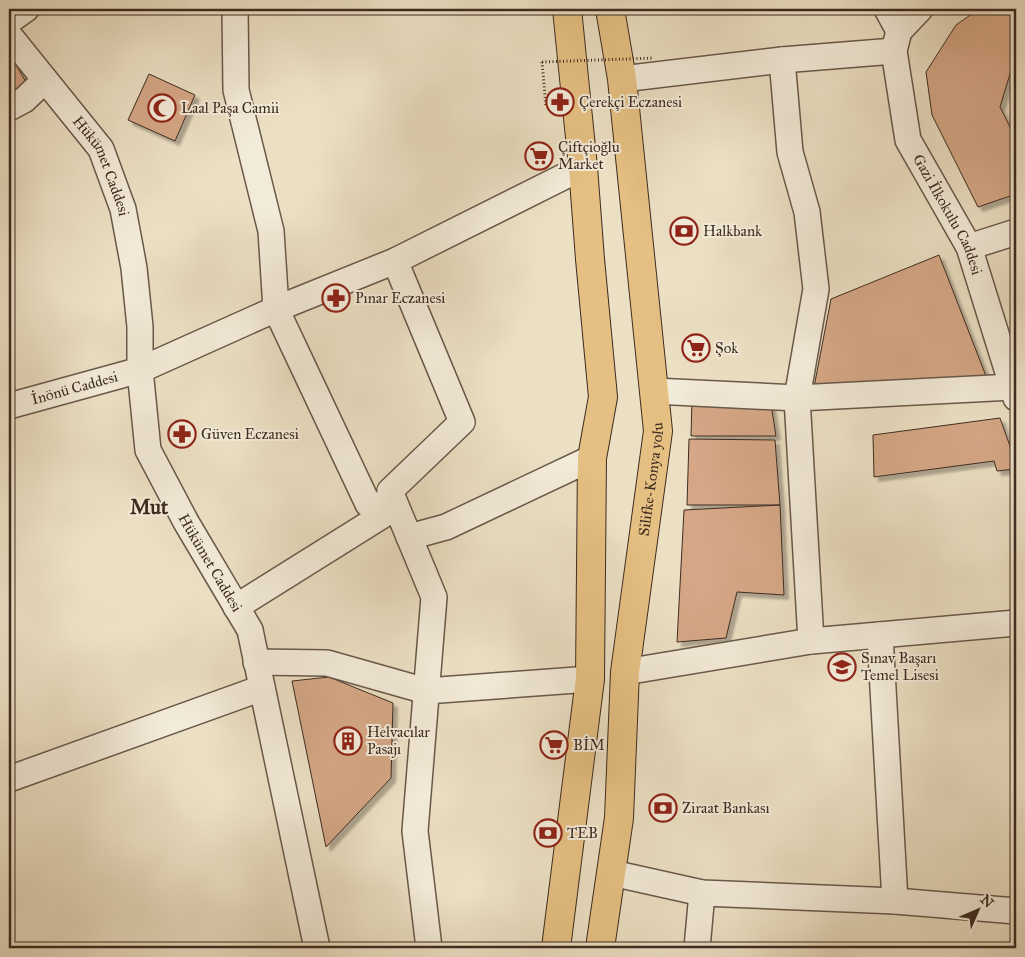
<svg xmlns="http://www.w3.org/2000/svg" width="1025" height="957" font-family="'IM FELL Great Primer',serif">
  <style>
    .building { fill: #d5a786; stroke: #3d2b21; filter: url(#shadow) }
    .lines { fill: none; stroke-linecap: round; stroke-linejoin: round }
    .street-casing { stroke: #69584a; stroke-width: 28 }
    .highway-casing { stroke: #3d2b21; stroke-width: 30 }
    .path { stroke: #3d2b21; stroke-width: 3; stroke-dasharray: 1 2.5; stroke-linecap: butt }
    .street { stroke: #f3ebd9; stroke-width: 25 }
    .highway { stroke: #e6c082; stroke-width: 28 }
    .path-bridge { stroke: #3d2b21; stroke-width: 3; stroke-dasharray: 1 2.5; stroke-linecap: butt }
    .labels { text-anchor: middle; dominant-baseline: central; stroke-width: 4; stroke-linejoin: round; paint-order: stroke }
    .poi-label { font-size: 15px; fill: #3d2b21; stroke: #f3ebd9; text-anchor: start }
    .street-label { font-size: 15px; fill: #3d2b21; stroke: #f3ebd9 }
    .district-label { font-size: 20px; font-weight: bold; fill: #3d2b21; stroke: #f3ebd9 }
  </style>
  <defs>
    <filter id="shadow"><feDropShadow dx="4.5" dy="4.5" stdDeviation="1" flood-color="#0004"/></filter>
  </defs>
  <rect width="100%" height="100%" fill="#ece0c4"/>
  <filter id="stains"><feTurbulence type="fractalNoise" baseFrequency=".004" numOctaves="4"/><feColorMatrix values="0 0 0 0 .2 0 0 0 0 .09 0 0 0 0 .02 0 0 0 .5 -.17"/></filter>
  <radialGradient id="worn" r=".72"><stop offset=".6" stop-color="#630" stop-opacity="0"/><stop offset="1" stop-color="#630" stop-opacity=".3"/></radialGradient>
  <path class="building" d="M979,9H1016V54L1000,107L1016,139V194L978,207L932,115L926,72L956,25Z
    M9,52L27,84L9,94Z
    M149,74L195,95L175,141L128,120Z
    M939,255L986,376L814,387L831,299Z
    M692,399L771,404L776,436H691Z
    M1000,418L1016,463V469L997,471L994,461L874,477L873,435Z
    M689,439L775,440L780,505H687Z
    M780,505L784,595L737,592L726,638L677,642L684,510Z
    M329,677L393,703L391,778L326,847L292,681Z"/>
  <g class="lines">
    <g class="street-casing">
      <g id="street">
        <path d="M235,9L236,90L271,231L276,309L368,504L396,507"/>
        <path d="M887,9L899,31"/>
        <path id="s1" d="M920,9L899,31L894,51L908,140L969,247L1016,398"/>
        <path d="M9,21L26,9"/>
        <path id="s2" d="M9,35L101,149L123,209L134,268L140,327V370L148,450L186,522L250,630L317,948"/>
        <path d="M782,60L894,51"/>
        <path d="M622,79L782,60L790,152L807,212L816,289L797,398L811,641"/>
        <path d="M9,108L24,100L45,80"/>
        <path d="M969,247L1016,232"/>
        <path d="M395,261L462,422L390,491L434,597L415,831L429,948"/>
        <path d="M654,391L797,398L1013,387"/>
        <path id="s3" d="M9,406L140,370L276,309L395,261L583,167"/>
        <path d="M409,537L446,527L592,458"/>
        <path d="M236,607L396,507"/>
        <path d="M880,635L895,901"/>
        <path d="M256,662L327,663L426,691L590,679"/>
        <path d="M625,672L811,641L1016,623"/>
        <path d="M9,779L262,688"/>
        <path d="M612,873L702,893L895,901L1016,911"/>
        <path d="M697,948L702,893"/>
      </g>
    </g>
    <g class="highway-casing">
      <g id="highway">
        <path d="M556,948L590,679L592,458L603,397L590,259L583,167L567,9"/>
        <path id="s4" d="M600,948L619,818L625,672L658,431L622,79L610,9"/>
      </g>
    </g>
    <path class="path" d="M542,62L546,107"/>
    <use href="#street" class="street"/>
    <use href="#highway" class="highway"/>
    <path class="path-bridge" d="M542,62L654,58"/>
  </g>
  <defs>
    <g id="pharmacy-ring" transform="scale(1.4375)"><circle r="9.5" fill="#f3ebd9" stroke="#8f2418" stroke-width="1.5"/><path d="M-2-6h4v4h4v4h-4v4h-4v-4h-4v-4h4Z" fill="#8f2418"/></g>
    <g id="mosque-ring" transform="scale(1.4375)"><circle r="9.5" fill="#f3ebd9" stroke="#8f2418" stroke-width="1.5"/><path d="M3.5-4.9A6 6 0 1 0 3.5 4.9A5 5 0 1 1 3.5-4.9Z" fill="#8f2418"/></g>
    <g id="supermarket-ring" transform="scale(1.4375)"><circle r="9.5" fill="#f3ebd9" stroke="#8f2418" stroke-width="1.5"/><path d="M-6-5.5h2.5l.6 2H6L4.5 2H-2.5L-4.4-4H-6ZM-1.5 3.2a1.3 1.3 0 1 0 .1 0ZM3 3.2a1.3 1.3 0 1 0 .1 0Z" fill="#8f2418"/></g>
    <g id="bank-ring" transform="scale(1.4375)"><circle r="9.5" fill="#f3ebd9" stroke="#8f2418" stroke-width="1.5"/><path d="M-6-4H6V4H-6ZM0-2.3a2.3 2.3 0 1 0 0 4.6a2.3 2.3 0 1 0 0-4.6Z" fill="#8f2418"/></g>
    <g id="school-ring" transform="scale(1.4375)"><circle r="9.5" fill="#f3ebd9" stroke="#8f2418" stroke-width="1.5"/><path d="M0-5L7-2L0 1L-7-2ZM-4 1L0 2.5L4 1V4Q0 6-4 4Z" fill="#8f2418"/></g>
    <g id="building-ring" transform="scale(1.4375)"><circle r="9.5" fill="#f3ebd9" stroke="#8f2418" stroke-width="1.5"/><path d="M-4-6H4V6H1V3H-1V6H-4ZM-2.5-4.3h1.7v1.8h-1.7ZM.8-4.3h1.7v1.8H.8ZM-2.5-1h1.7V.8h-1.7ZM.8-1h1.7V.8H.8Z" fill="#8f2418"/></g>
  </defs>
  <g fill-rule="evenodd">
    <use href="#pharmacy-ring" x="560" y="102"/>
    <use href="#mosque-ring" x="162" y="108"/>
    <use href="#supermarket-ring" x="539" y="156"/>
    <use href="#bank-ring" x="684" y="231"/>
    <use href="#pharmacy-ring" x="336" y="298"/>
    <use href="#supermarket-ring" x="696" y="348"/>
    <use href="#pharmacy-ring" x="182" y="434"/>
    <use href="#school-ring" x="842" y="667"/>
    <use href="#building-ring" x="348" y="741"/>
    <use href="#supermarket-ring" x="554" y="745"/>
    <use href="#bank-ring" x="663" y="808"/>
    <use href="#bank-ring" x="548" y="833"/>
  </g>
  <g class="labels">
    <g class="poi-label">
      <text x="579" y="102">Çerekçi Eczanesi</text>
      <text x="181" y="108">Laal Paşa Camii</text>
      <text x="558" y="147">Çiftçioğlu<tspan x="558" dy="17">Market</tspan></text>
      <text x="703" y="231">Halkbank</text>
      <text x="355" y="298">Pınar Eczanesi</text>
      <text x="715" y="348">Şok</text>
      <text x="201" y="434">Güven Eczanesi</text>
      <text x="861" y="658">Sınav Başarı<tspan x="861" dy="17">Temel Lisesi</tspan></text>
      <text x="367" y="732">Helvacılar<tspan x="367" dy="17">Pasajı</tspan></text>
      <text x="573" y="745">BİM</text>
      <text x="682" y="808">Ziraat Bankası</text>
      <text x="567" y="833">TEB</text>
    </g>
    <g class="street-label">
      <text stroke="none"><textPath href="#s2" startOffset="162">Hükümet Caddesi</textPath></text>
      <text stroke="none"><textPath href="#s1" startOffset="226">Gazi İlkokulu Caddesi</textPath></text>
      <text stroke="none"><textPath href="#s3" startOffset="68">İnönü Caddesi</textPath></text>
      <text stroke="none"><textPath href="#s4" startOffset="472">Silifke-Konya yolu</textPath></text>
      <text stroke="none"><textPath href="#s2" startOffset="582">Hükümet Caddesi</textPath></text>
    </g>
    <g class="district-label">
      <text x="149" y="507">Mut</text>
    </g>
  </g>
  <rect width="1025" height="957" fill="none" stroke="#ece0c4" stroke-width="30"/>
  <rect x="10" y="10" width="1005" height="937" fill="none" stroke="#3d2b21" stroke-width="2.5"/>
  <rect x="15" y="15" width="995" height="927" fill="none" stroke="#3d2b21"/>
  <g transform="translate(978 910) rotate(45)" stroke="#f3ebd9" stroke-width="4" paint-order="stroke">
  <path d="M0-4L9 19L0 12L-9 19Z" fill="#3d2b21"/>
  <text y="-8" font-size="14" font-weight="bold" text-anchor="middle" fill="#3d2b21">N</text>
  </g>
  <rect width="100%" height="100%" filter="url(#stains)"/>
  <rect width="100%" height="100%" fill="url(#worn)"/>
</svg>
